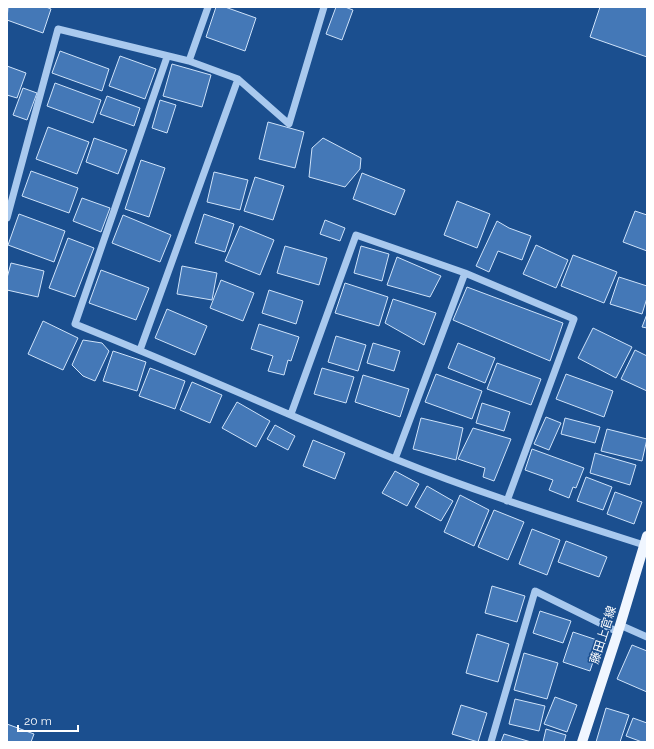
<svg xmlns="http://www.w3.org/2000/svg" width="654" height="749" font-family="Raleway,'Noto Sans JP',sans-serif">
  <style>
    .building { fill: #4478b7; stroke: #cfe3fa }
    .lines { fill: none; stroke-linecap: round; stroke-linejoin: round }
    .minor { stroke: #a9c9ee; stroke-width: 7 }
    .major { stroke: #f0f6ff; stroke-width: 10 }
    .labels { text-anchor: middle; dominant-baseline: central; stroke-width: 3; stroke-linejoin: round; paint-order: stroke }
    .street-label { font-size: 12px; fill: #fff; stroke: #1b4f8f }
  </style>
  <rect width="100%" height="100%" fill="#1b4f8f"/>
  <path class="building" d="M8,7H46L51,9L43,33L7,20Z
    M216,7H225L256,18L245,51L206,37Z
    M336,7H345L353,10L342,40L326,34Z
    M600,7H647V57L590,37Z
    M60,51L109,69L102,91L52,73Z
    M120,56L156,69L145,99L109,86Z
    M172,64L211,75L202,107L163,96Z
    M7,66L26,73L17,98L7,95Z
    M55,83L101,100L93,123L47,106Z
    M23,88L37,93L27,120L13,115Z
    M107,96L140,108L134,126L100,114Z
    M160,100L176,105L167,133L152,128Z
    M268,122L304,132L295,168L259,159Z
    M48,127L89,142L77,174L36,159Z
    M94,138L127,150L118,174L86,162Z
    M323,138L361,158L360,169L345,187L309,177L312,148Z
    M141,160L165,168L149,217L125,209Z
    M31,171L78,188L69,213L22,196Z
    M214,172L248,180L240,210L207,202Z
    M362,173L405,190L395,215L353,199Z
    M255,177L284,186L273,220L244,211Z
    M82,198L110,208L101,232L73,221Z
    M457,201L490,214L477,248L444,235Z
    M635,211L647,215V251L623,242Z
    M19,214L65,231L54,262L8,245Z
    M204,214L234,224L225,252L195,243Z
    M123,215L171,235L160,262L112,243Z
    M325,220L345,228L340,241L320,234Z
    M497,221L509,228L531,236L522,260L498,251L489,272L476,266Z
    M240,226L274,240L260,275L225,261Z
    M68,238L94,248L75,297L49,288Z
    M536,245L568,260L556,288L523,274Z
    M285,246L327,258L319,285L277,273Z
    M361,246L389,254L382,281L354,273Z
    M573,255L617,272L604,303L561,286Z
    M397,257L441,276L430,297L387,285Z
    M11,263L44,271L38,297L7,290V278Z
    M182,266L217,273L212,300L177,294Z
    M101,270L149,288L136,320L89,303Z
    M619,277L647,286V298L642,314L610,304Z
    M221,280L254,293L243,321L210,308Z
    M345,283L388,297L379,326L335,313Z
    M467,287L563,323L550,361L453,320Z
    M269,290L303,301L296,324L262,313Z
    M393,299L436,313L424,345L385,323Z
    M167,309L207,326L195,355L155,338Z
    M647,314V328L642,327Z
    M43,321L78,338L63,370L28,354Z
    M259,324L299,337L291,361L288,360L284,375L268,371L273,356L251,349Z
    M593,328L632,347L616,378L578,358Z
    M336,336L366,345L358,371L328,362Z
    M83,340L102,343L109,351L95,381L83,376L72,365Z
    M373,343L400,351L394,371L367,363Z
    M458,343L495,358L485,383L448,368Z
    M635,350L647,356V391L621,379Z
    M113,351L146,362L137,391L103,381Z
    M497,363L541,379L531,405L487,389Z
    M150,368L185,381L175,409L139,396Z
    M322,368L354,377L346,403L314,394Z
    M436,374L482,391L472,419L425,402Z
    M566,374L613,391L604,417L556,399Z
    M363,375L409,389L400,417L355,402Z
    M192,382L222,395L210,423L180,410Z
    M237,402L270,421L256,447L222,428Z
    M482,403L510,412L504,431L476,423Z
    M546,417L561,423L549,450L534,444Z
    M421,418L463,428L456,460L413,449Z
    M565,418L600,427L595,443L561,434Z
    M275,425L295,436L288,450L267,439Z
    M473,428L511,439L494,481L483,477L485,468L458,459Z
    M607,429L647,439L642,461L601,451Z
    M313,440L345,453L335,479L303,466Z
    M532,449L584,468L576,488L573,487L569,498L549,490L553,480L525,470Z
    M595,453L636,465L630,485L590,473Z
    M395,471L419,484L407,506L382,493Z
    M586,477L612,487L603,510L577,501Z
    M427,486L453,501L441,521L415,507Z
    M615,492L642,502L634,524L607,514Z
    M460,495L489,510L474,546L444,532Z
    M494,510L524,522L508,560L478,547Z
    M532,529L560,540L547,575L519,564Z
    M566,541L607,557L599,577L558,562Z
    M492,586L525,596L517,622L485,613Z
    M540,611L571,621L563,643L533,633Z
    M573,632L600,641L590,671L563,662Z
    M477,634L509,644L498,682L466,673Z
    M632,645L647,651V692L617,679Z
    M524,653L558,663L547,699L514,690Z
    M555,697L577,705L567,732L544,724Z
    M515,699L545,706L539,731L509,724Z
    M461,705L487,713L478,742L452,734Z
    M606,708L629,715L620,742H596Z
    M633,718L647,723V742H642L626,736Z
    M7,724L34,734L31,742H7Z
    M546,729L566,735L564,742H543Z
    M504,734L531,742H501Z"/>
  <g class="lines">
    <path class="minor" d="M167,57L75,324C183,367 288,415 395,459C476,492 560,518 644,545
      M189,61L208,7
      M7,218L58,29L189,61L238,79L289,124L324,7
      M140,350L238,79
      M291,414L356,235L465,273L574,319L507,501
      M395,459L465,273
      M620,625L647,637
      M491,742L535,591L618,632"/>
    <path class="major" d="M582,742L618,632L647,536"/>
  </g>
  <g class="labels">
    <g class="street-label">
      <text transform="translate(603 635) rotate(-72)">藤田上官線</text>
    </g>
  </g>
  <rect width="654" height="749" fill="none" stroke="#ffffff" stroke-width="16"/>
  <path d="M18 725v6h60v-6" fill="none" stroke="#ffffff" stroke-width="2"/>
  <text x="24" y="725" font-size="12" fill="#ffffff" stroke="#1b4f8f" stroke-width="3" paint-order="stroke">20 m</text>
</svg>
